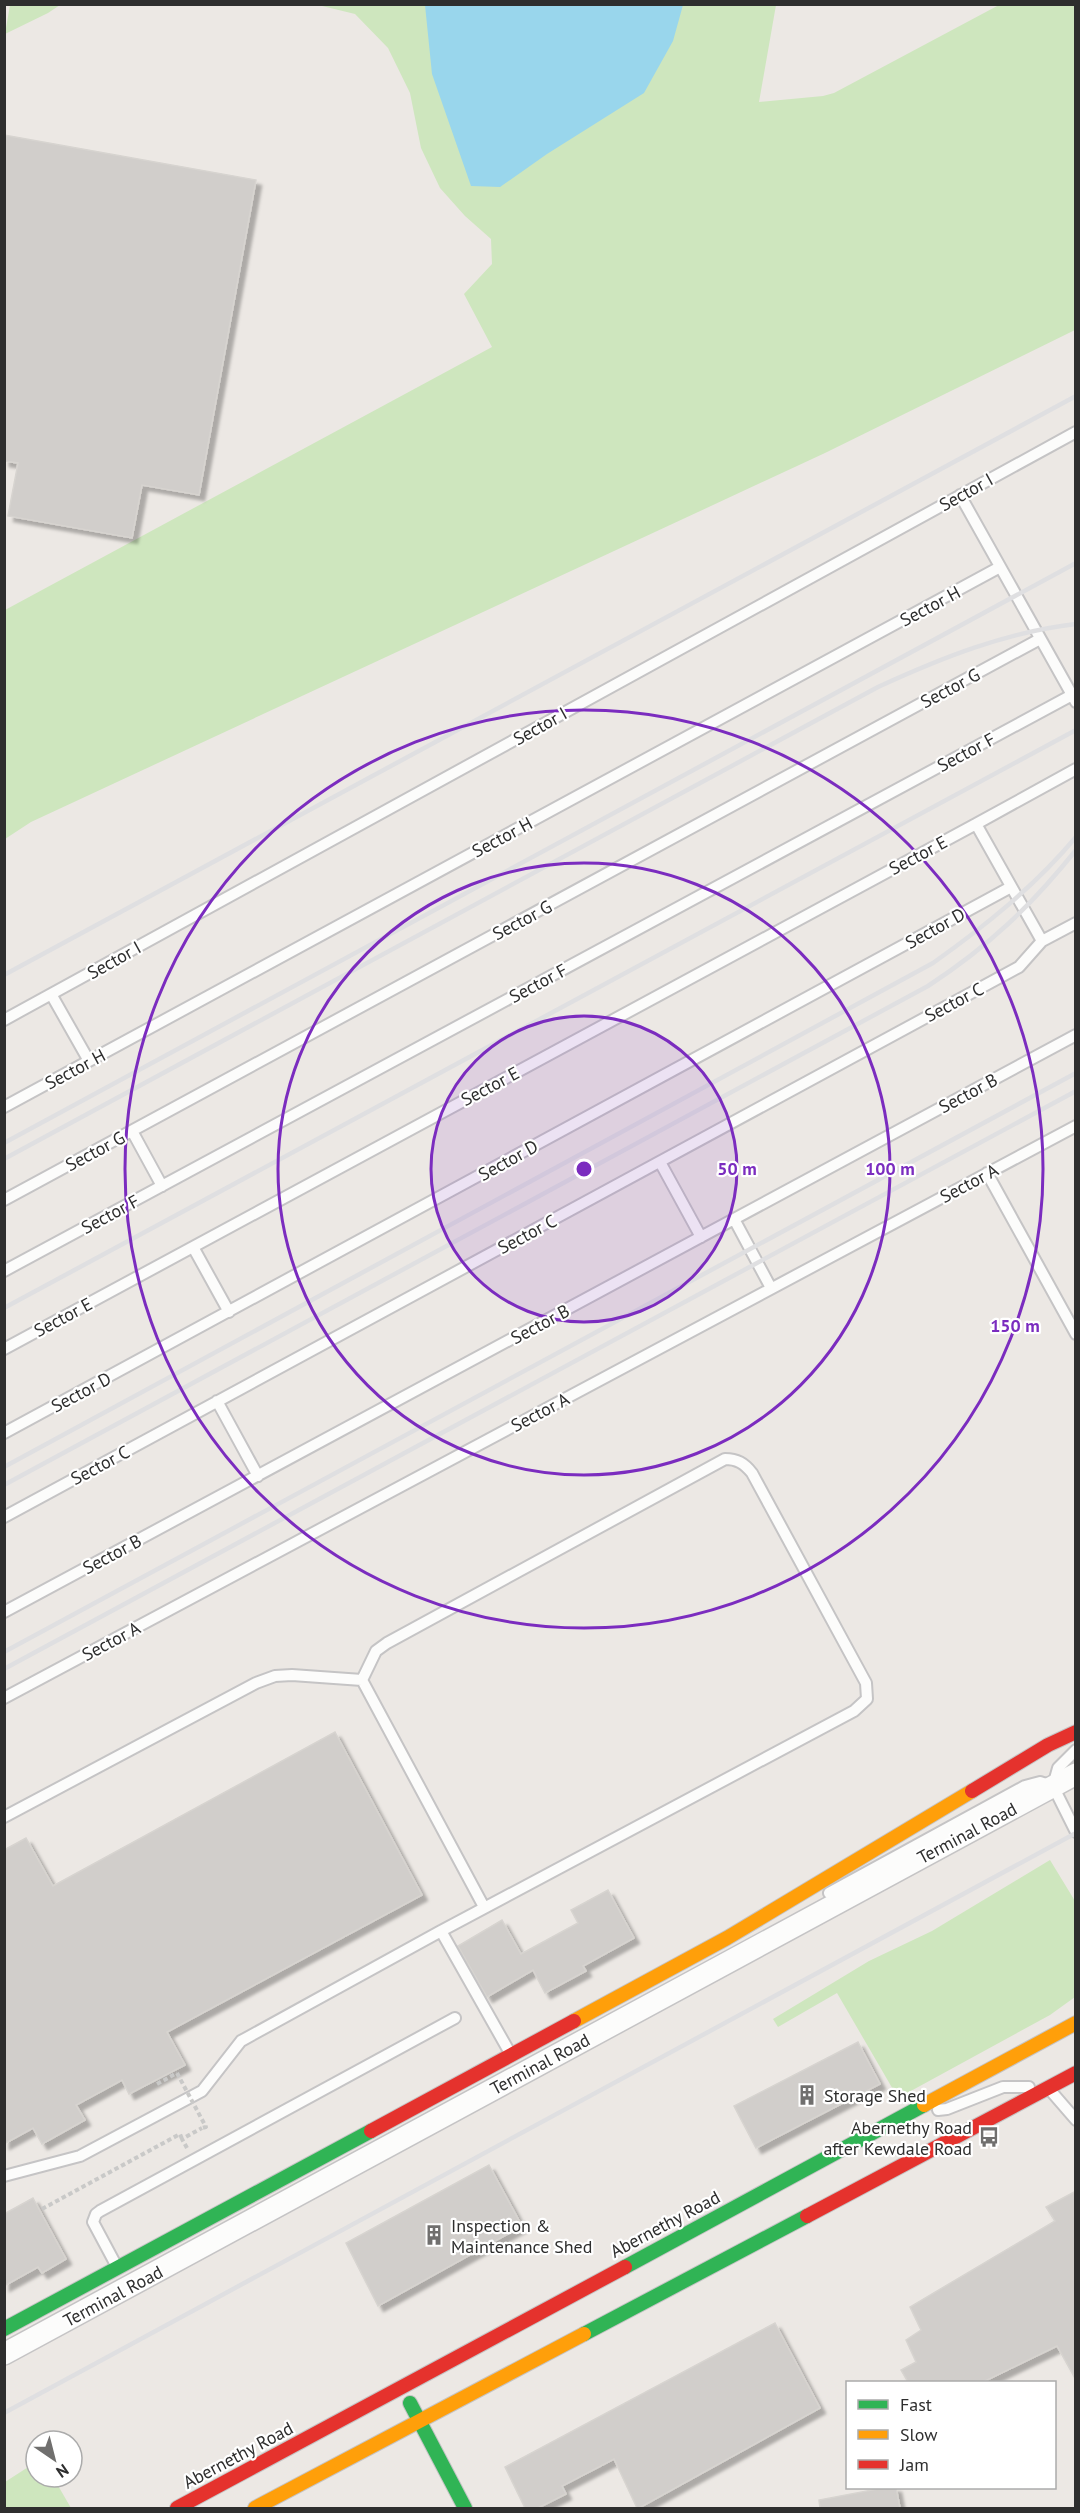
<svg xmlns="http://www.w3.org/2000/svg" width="1080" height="2513" font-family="'PT Sans',sans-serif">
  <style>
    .green { fill: #cee6be }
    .water { fill: #99d6ec }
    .building { fill: #d1cecb; stroke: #d7d4d0; stroke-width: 1.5; filter: url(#shadow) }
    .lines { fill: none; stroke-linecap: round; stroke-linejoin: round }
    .lane-casing { stroke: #c5c4c5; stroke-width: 14 }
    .street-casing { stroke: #c5c4c5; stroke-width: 24 }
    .fast-casing { stroke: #c5c4c5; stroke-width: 16 }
    .slow-casing { stroke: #c5c4c5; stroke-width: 16 }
    .jam-casing { stroke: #c5c4c5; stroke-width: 16 }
    .path { stroke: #c9c9c8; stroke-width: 4; stroke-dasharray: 4.5 3; stroke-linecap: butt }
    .lane { stroke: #fcfcfb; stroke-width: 10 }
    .street { stroke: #fcfcfb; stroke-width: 21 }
    .fast { stroke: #30b455; stroke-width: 14 }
    .slow { stroke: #ff9f0a; stroke-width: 14 }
    .jam { stroke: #e5322d; stroke-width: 14 }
    .rail { stroke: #dfdfe1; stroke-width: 4.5 }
    .path-bridge { stroke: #c9c9c8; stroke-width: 4; stroke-dasharray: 4.5 3; stroke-linecap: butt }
    .ring { fill: none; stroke: #7b2cbf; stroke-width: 3 }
    .labels { text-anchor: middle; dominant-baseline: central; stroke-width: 4.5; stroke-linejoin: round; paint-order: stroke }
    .street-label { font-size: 18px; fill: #2e2e2e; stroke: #fff }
    .poi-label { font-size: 18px; fill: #2e2e2e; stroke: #fff; text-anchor: start }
    .centre { fill: #7b2cbf; stroke: #fff; stroke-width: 3 }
    .ring-label { font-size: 18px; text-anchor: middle; font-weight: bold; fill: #7b2cbf; stroke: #fff; stroke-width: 4.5; stroke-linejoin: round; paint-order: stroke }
  </style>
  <defs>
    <filter id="shadow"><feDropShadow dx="5.5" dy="5.5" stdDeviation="1.5" flood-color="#0004"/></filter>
  </defs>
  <rect width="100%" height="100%" fill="#ece8e4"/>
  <path class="green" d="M10,5V4L60,5L48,13L5,34Z
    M318,5H776L759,102L823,96L834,93L999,5H1075V330L825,453L31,822L5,839V610L492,347L464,294L492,264L491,239L465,216L440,188L421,148L410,93L388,48L355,14Z
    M1050,1860L1075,1901V1997L1050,2015L898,2098L837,1993L778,2027L773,2019L869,1961L932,1931Z
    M36,2462V2477H53L71,2508H5V2482Z"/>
  <path class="water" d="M425,5V4L683,5L673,41L644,93L547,154L500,187L471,186L432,74Z"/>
  <path class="building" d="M4,135L256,180L199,495L142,485L132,538L8,516L18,463L4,461Z
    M335,1732L422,1895L167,2032L185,2065L129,2094L122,2080L76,2105L85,2120L42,2144L33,2128L4,2144V1850L26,1838L53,1886Z
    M608,1890L634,1938L583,1966L586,1971L545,1993L533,1970L487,1997L458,1946L502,1920L521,1954L578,1923L571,1910Z
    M858,2042L880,2084L756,2148L734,2106Z
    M489,2165L522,2226L378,2306L346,2243Z
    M1076,2191V2380L1057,2346L983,2382H908L901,2370L916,2362L906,2340L921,2330L910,2307L1055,2221L1046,2207Z
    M33,2198L66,2259L42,2273L38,2267L4,2286V2214Z
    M775,2323L820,2408L639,2508H637L614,2459L562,2486L566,2494L538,2508H525L505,2467Z
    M888,2487H896L900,2508H820L819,2500Z"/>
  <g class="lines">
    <g class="lane-casing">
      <path id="lane" d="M960,495L1076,702
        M1042,941L976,824L1076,769
        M51,994L89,1061
        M4,1020L1076,432
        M4,1107L1000,567
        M132,1131L162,1186
        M660,1162L701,1237
        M987,1173L1076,1334
        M4,1200L1040,639
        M734,1219L771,1288
        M193,1247L229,1312
        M4,1271L1072,695
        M4,1349L976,824
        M217,1401L258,1476
        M4,1433L1011,887
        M4,1517L1019,967L1042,941L1076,923
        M4,1612L1076,1035
        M362,1680L376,1651L387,1643L725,1459C737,1459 744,1463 752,1473L866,1683L867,1699L854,1711L441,1931
        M4,1698L1076,1126
        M1053,1786L1076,1832
        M4,1817L256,1683L275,1676L292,1675L362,1680L484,1907
        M829,1893L1025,1786L1040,1782L1053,1786L1058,1768L1076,1750
        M1050,2090L1076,2120
        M938,2110L947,2109L1003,2087H1029
        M4,2176L80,2156L202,2091L241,2041L441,1931L510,2053
        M116,2265L93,2222L96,2214L100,2211L455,2018"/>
    </g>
    <g class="street-casing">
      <path id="street" d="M4,2354L1076,1774"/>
    </g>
    <g class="fast-casing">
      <path id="fast" d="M625,2267L924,2105
        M4,2329L371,2131
        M584,2334L807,2216
        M410,2403L465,2508"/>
    </g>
    <g class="slow-casing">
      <path id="slow" d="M574,2021L727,1938L972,1791
        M924,2105L1076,2023
        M255,2508L584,2334"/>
    </g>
    <g class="jam-casing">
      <path id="jam" d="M972,1791L1048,1745L1076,1732
        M371,2131L574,2021
        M807,2216L1076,2073
        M177,2508L625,2267"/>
    </g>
    <path class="path" d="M157,2084L177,2073
      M187,2148L182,2139L202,2128
      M42,2209L180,2134L182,2139"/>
    <use href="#lane" class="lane"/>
    <use href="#street" class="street"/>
    <use href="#fast" class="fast"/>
    <use href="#slow" class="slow"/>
    <use href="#jam" class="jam"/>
    <path class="rail" d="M4,975L1076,396
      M4,1143L1076,563
      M4,1159L878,687C941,658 1006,632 1076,624
      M4,1308L1076,730
      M4,1467L933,963C985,926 1034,887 1076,837
      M4,1485L928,986C989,946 1031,906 1076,850
      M4,1652L1076,1073
      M4,1669L1076,1091
      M4,2413L1076,1833"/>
    <path class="path-bridge" d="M177,2073L206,2127L202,2128"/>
  </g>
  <circle cx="584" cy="1169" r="153" fill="#7b2cbf" fill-opacity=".12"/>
  <g class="ring">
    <circle cx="584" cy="1169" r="153"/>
    <circle cx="584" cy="1169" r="306"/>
    <circle cx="584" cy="1169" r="459"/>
  </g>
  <defs>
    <g id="building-bare" transform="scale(1.62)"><path d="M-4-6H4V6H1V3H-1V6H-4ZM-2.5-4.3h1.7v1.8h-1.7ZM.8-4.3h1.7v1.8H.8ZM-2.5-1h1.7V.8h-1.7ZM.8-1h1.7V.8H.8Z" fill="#706f6e" stroke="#fff" stroke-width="2.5" paint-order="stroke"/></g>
    <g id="bus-bare" transform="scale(1.62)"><path d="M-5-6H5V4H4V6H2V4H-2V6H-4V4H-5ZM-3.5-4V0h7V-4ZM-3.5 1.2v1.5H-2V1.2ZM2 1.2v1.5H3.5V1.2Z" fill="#706f6e" stroke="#fff" stroke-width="2.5" paint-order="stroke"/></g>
  </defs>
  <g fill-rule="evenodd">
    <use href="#building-bare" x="807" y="2095"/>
    <use href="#bus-bare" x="989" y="2137"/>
    <use href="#building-bare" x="434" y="2235"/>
  </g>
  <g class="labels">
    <g class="street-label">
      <text transform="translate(966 492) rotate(-29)">Sector I</text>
      <text transform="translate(930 606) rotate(-28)">Sector H</text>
      <text transform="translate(950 688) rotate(-28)">Sector G</text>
      <text transform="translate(540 726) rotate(-29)">Sector I</text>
      <text transform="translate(966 752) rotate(-28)">Sector F</text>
      <text transform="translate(502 837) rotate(-28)">Sector H</text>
      <text transform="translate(918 855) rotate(-28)">Sector E</text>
      <text transform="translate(522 920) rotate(-28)">Sector G</text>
      <text transform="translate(935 928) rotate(-29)">Sector D</text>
      <text transform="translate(114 960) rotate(-29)">Sector I</text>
      <text transform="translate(538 983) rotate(-28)">Sector F</text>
      <text transform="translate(954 1002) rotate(-28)">Sector C</text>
      <text transform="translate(75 1069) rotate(-28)">Sector H</text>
      <text transform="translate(490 1086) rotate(-28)">Sector E</text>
      <text transform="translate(968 1093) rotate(-28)">Sector B</text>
      <text transform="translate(95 1151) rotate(-28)">Sector G</text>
      <text transform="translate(508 1160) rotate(-29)">Sector D</text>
      <text transform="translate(969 1183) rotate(-28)">Sector A</text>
      <text transform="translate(110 1214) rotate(-28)">Sector F</text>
      <text transform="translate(527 1234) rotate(-28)">Sector C</text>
      <text transform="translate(63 1317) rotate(-28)">Sector E</text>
      <text transform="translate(540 1324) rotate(-28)">Sector B</text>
      <text transform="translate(81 1392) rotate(-28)">Sector D</text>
      <text transform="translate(540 1412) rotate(-28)">Sector A</text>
      <text transform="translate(100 1465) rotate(-28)">Sector C</text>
      <text transform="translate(112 1554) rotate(-28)">Sector B</text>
      <text transform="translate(111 1641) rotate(-28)">Sector A</text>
      <text transform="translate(967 1833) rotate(-28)">Terminal Road</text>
      <text transform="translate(540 2064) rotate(-28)">Terminal Road</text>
      <text transform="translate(665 2224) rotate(-28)">Abernethy Road</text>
      <text transform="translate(113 2296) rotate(-28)">Terminal Road</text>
      <text transform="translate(238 2455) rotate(-28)">Abernethy Road</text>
    </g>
    <g class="poi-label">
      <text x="824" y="2095">Storage Shed</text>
      <text x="972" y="2127" text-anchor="end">Abernethy Road<tspan x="972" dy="21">after Kewdale Road</tspan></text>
      <text x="451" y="2225">Inspection &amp;<tspan x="451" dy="21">Maintenance Shed</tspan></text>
    </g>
  </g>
  <circle cx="584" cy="1169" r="9" class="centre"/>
  <g class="ring-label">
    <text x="737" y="1175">50 m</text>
    <text x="890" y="1175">100 m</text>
    <text x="1015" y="1332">150 m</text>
  </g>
  <rect width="1080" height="2513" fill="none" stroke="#2e2e2e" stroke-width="12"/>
  <rect x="846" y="2381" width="210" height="108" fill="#ffffff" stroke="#ababab" stroke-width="1.5"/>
  <rect x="858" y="2400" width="30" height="9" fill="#30b455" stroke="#ababab" stroke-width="1.5"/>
  <text x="900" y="2411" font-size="18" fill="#2e2e2e">Fast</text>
  <rect x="858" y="2430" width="30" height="9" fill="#ff9f0a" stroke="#ababab" stroke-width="1.5"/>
  <text x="900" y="2441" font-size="18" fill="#2e2e2e">Slow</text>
  <rect x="858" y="2460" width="30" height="9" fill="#e5322d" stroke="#ababab" stroke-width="1.5"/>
  <text x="900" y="2471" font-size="18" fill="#2e2e2e">Jam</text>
  <g transform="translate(54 2459) rotate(145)"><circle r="28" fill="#ffffff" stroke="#ababab" stroke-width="1.5"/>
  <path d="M0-4.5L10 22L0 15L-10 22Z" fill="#706f6e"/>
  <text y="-9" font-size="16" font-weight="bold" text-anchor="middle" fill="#2e2e2e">N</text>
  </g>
</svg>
